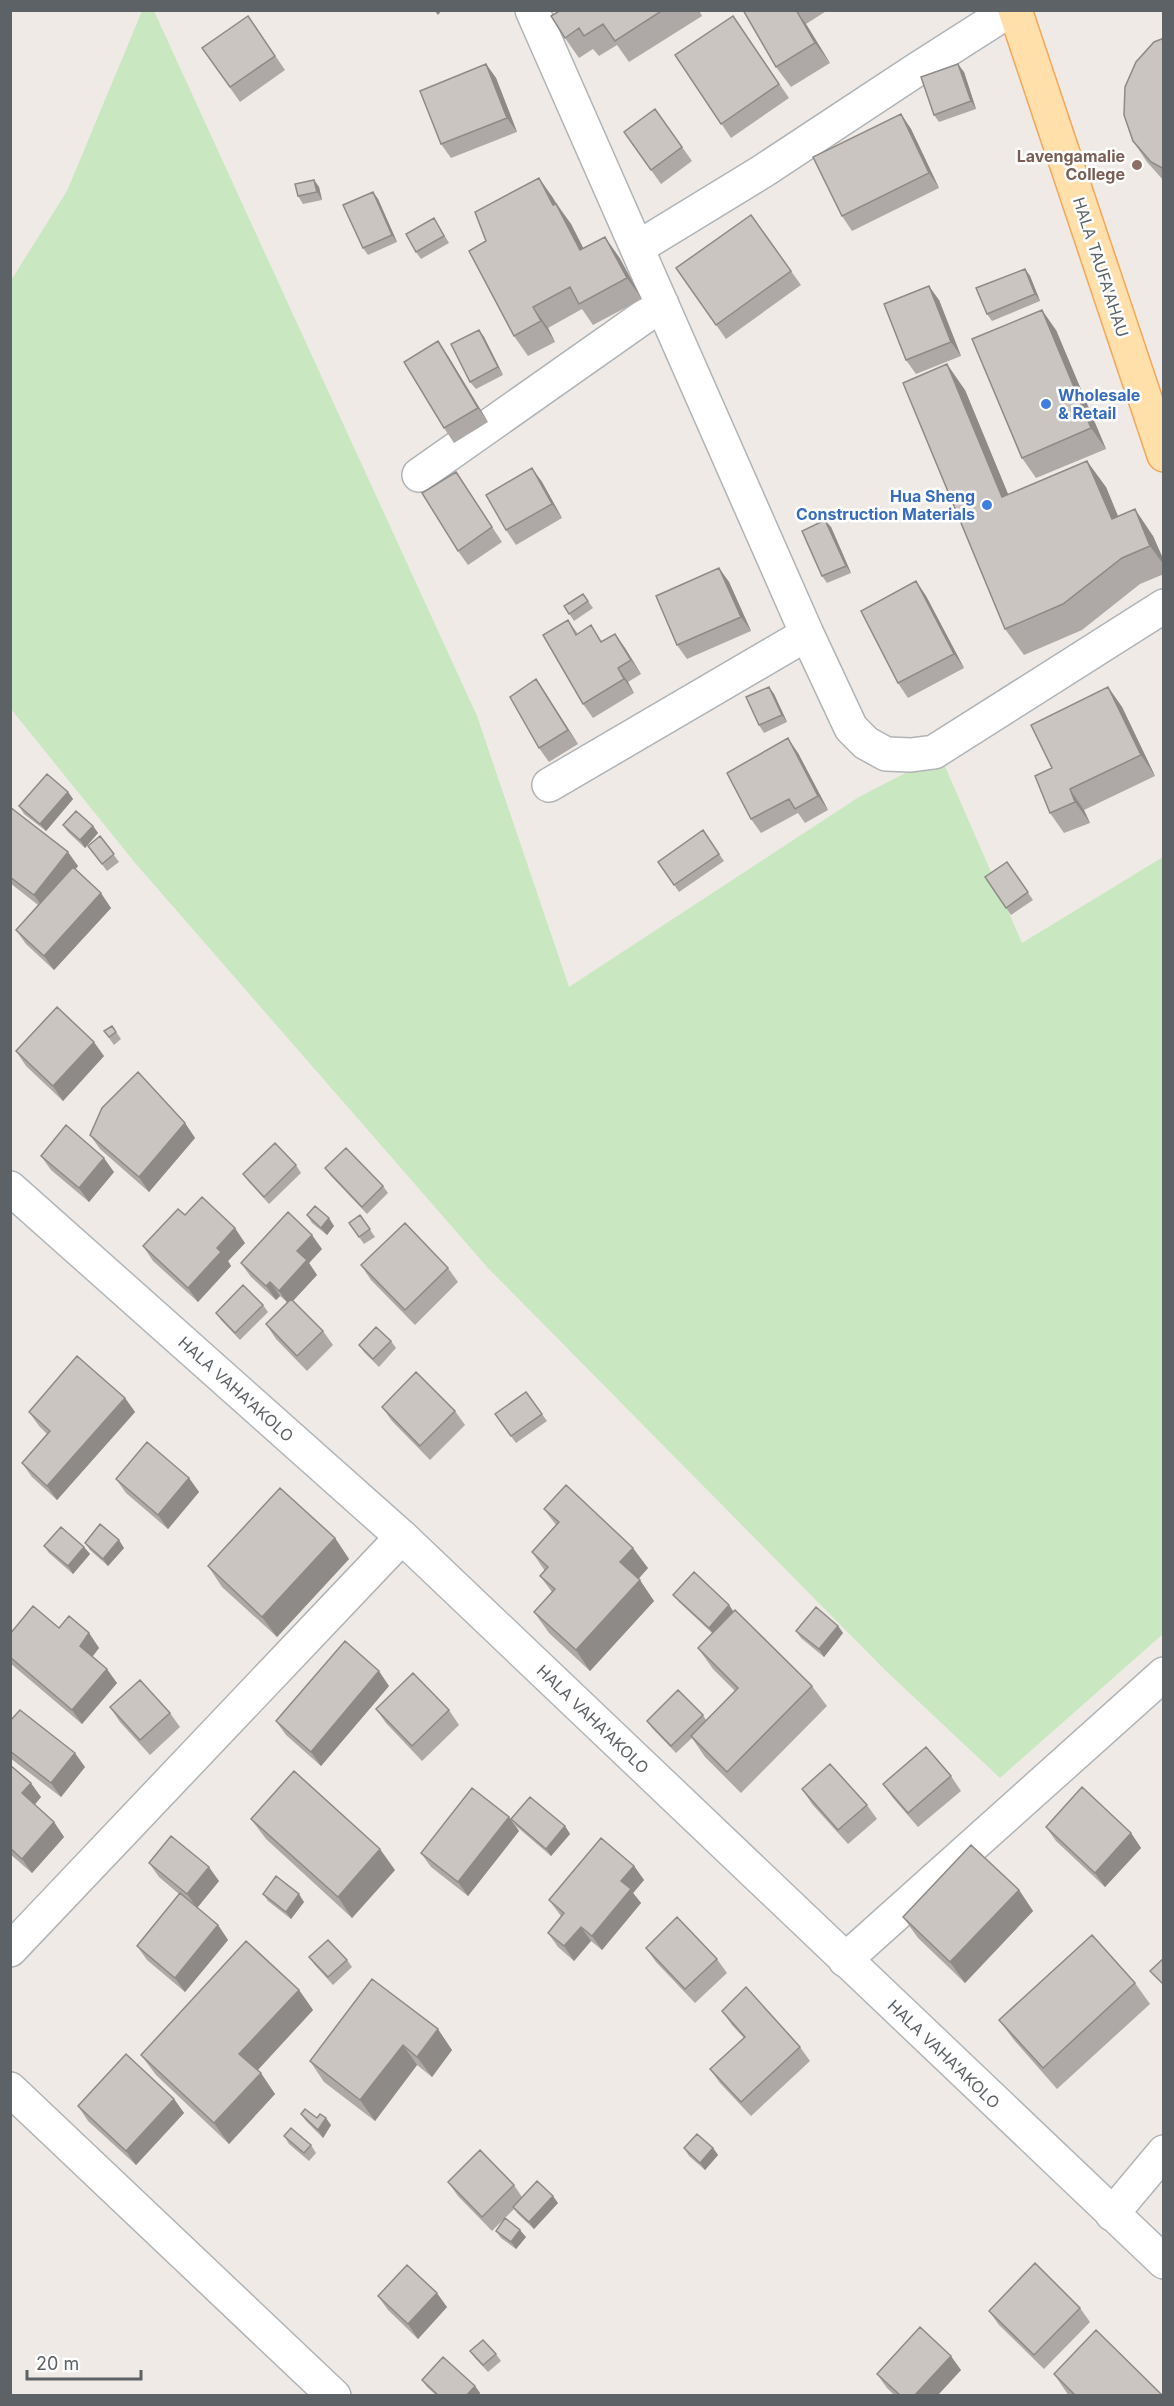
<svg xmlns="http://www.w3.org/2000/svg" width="1174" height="2406" font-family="Inter,sans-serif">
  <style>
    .grass { fill: #c9e7c1 }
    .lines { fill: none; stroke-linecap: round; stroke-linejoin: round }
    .street-casing { stroke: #b0b4b7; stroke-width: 36 }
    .secondary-casing { stroke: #b1b6ba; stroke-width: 36 }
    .primary-casing { stroke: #f4a759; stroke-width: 36 }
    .street { stroke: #fff; stroke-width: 33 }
    .secondary { stroke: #fff; stroke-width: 33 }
    .primary { stroke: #ffdfaa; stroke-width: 33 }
    .wall { fill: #aea9a6 }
    .shaded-wall { fill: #8d8a87 }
    .building { fill: #cac5c1; stroke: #8d8a87; stroke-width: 1.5 }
    .education-dot { fill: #8d6e63; stroke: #fff; stroke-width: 2 }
    .shop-dot { fill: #3f7fe0; stroke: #fff; stroke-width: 2 }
    .labels { text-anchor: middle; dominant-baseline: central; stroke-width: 5; stroke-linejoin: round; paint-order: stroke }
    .education-label { font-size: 16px; font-weight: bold; fill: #785e54; stroke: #fff; text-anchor: end }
    .street-label { font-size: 16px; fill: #5c6265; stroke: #fff }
    .shop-label { font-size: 16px; font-weight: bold; fill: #366cbe; stroke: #fff; text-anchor: start }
  </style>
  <rect width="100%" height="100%" fill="#efeae5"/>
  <path class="grass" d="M142,11H154L477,716L569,987L859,797L940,755L1022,943L1163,857V1634L1000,1778L885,1670L488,1268L136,864L11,709L10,282L67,191Z"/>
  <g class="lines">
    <g class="street-casing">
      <path id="street" d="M532,10L807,634L851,728L866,743L886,754L911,755L934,752L1164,606
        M637,248L763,171L913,72L1010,10
        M419,475L662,304
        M549,785L807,634
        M10,1950L402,1537
        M845,1960L1164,1674
        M10,2089L334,2396
        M1112,2214L1164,2152"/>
    </g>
    <g class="secondary-casing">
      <path id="secondary" d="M10,1188L402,1537L1164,2262"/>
    </g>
    <g class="primary-casing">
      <path id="primary" d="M1015,10L1164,455"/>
    </g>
    <use href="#street" class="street"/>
    <use href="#secondary" class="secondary"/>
    <use href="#primary" class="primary"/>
  </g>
  <path class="wall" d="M561,10H699L702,16L629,62L617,45L599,56L593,49L579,58L565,38Z
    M743,10H828L806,24L830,63L791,87L776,67Z
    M248,16L285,70L240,102L202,48Z
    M733,16L789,98L731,138L675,55Z
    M1164,38V181L1147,162L1133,141Z
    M486,64L496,78L517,132L451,158L441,144Z
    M964,72L976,109L939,122L934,115Z
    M655,109L692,161L661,184L624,132Z
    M901,114L911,129L939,188L852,231L842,216Z
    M539,178L571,224L583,248L619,257L642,299L593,325L582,309L548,328L555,342L528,356L514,336L486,241Z
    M314,180L319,187L322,200L303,204L298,196Z
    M373,192L378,199L397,242L368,255L363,248Z
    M751,215L801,285L726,339L676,268Z
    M439,226L449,243L421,259L416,252Z
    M1025,269L1030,276L1040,301L992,321L987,314Z
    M939,300L961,356L916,374L906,360Z
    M479,330L484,337L503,375L476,389L470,382Z
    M1056,330L1106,449L1036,478L1022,458Z
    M448,356L488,422L454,443L444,428Z
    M965,390L1008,494L1106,487L1118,517L1153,536L1164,561V574L1140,584L1082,630L1024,655L1005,629Z
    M532,468L542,482L562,518L516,545L506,530Z
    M456,472L502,542L468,565L458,551Z
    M831,527L851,573L827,583L822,576Z
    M719,568L729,582L751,631L687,659L677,645Z
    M916,581L926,596L964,668L908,698L898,683Z
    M583,594L593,608L574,621L564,606Z
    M568,620L578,634L602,641L615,634L625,648L641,674L628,682L634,693L593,718L583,704Z
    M536,679L578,744L549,762L539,748Z
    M769,687L774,694L787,722L764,733L759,725Z
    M1108,687L1122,707L1155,776L1084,810L1090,823L1064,833L1050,813L1052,768Z
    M798,753L828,810L805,823L798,813L761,833L751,819Z
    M68,792L73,799L46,831L24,814L19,806Z
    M10,807L78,866L75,869L111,908L54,970L26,944L16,930L38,905L10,883Z
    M63,825L93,826L98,833L85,848L68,832Z
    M703,830L724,861L679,892L658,862Z
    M100,836L119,862L107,871L88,846Z
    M1007,862L1033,900L1011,915L985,877Z
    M112,1026L121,1039L114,1045L104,1031Z
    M16,1051L104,1056L63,1101L26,1066Z
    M185,1123L195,1138L149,1192L100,1149L90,1135Z
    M41,1156L114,1172L89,1202L51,1170Z
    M296,1165L301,1173L269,1204L248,1181L243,1174Z
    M325,1168L383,1186L388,1193L367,1214L330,1175Z
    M185,1215L245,1243L228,1261L231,1266L198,1302L153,1261L143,1246Z
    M307,1215L334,1226L327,1235L312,1223Z
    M360,1215L375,1237L364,1244L349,1223Z
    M322,1249L309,1263L317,1275L293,1301L323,1331L333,1345L307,1371L276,1339L266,1324L287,1302L280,1296L276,1300L251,1277L241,1263Z
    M361,1265L448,1268L458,1282L415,1325L371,1280Z
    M263,1305L268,1312L240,1340L221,1320L216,1313Z
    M391,1341L396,1348L379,1367L364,1352L359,1345Z
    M526,1392L547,1421L516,1443L495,1414Z
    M125,1398L135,1412L57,1500L32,1477L22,1463L47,1434L39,1426L29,1412Z
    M382,1407L455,1411L465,1425L430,1460L392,1421Z
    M189,1478L199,1492L168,1529L126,1493L116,1479Z
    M544,1509L648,1568L638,1579L654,1601L590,1671L549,1633L534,1612L552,1592L540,1576L545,1571L532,1552L556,1525Z
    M335,1538L349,1559L277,1637L222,1587L208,1566Z
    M85,1543L124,1548L108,1566L90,1550Z
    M44,1546L84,1547L90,1554L73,1574L49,1553Z
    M673,1595L729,1605L734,1612L812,1686L827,1706L741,1793L705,1757L692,1738L676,1753L652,1728L647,1721L703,1715L706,1720L735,1691L713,1669L698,1648L712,1633L679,1602Z
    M838,1626L843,1633L824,1657L801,1638L796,1631Z
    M59,1628L89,1633L99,1648L92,1656L117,1683L82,1724L10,1663V1634Z
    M389,1686L321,1766L286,1735L276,1721Z
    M110,1707L170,1713L180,1727L150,1755L120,1722Z
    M376,1709L449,1710L459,1725L422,1761L386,1723Z
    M10,1721L85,1767L61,1797L10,1758Z
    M10,1765L41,1797L34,1805L54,1822L64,1837L32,1873L10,1854Z
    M951,1776L961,1791L918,1827L893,1798L883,1784Z
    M802,1789L867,1805L877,1819L848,1844L812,1804Z
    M509,1817L519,1831L468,1896L431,1867L421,1853Z
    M251,1819L395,1870L352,1918L266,1839Z
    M511,1819L565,1826L570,1834L551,1856L516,1826Z
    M1046,1827L1131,1833L1141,1848L1105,1887L1056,1841Z
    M149,1863L219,1881L197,1908L218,1925L228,1940L185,1992L147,1960L137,1946L179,1894L159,1877Z
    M634,1866L644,1880L633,1893L641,1903L602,1950L591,1941L574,1961L558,1947L548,1933L561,1916L549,1900Z
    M1019,1890L1033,1911L965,1983L918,1938L903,1917Z
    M263,1894L304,1902L291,1919L268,1901Z
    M646,1948L717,1959L727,1973L695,2003L656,1962Z
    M309,1957L347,1960L352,1967L333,1985L314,1964Z
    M372,1979L452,2050L432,2077L417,2065L375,2121L324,2082L310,2061Z
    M1135,1983L1150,2004L1057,2089L1014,2040L999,2020Z
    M299,1990L313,2010L257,2071L275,2094L229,2144L156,2075L141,2055Z
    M722,2011L800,2047L810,2061L751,2116L720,2083L710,2069L744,2038L732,2025Z
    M174,2099L184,2113L136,2165L88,2121L78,2106Z
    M301,2114L331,2125L323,2138L306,2121Z
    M284,2136L311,2145L316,2153L309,2161L289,2144Z
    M684,2148H713L718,2155L705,2170L689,2156Z
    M448,2182L514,2185L522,2197L558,2203L534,2229L518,2214L514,2209L492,2231L458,2196Z
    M496,2231L526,2237L516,2249L501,2238Z
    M378,2296L447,2307L418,2339L388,2310Z
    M1080,2308L1090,2322L1044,2369L999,2325L989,2311Z
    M470,2351L496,2354L501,2361L488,2372L475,2358Z
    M961,2370L937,2396H895L887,2388L877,2374Z
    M1054,2374L1163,2396H1069Z
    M422,2380L475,2386L480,2393L478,2396H437L427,2387Z"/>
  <path class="shaded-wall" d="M434,10H442L438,15Z
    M796,10L806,24L830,63L815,43Z
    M486,64L496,78L517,132L507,118Z
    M958,64L964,72L976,109L971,101Z
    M901,114L911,129L939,188L929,173Z
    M539,178L553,198L567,225L553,205Z
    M314,180L319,187L322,200L317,192Z
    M373,192L378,199L397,242L392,235Z
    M556,204L571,224L595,271L580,250Z
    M605,237L619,257L642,299L627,278Z
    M1025,269L1030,276L1040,301L1035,294Z
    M929,286L939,300L961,356L951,342Z
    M533,307L548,328L555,342L541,321Z
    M1042,310L1056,330L1106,449L1091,428Z
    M479,330L484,337L503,375L498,367Z
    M438,341L448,356L488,422L478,408Z
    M947,364L965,390L1020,523L1002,497Z
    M1087,461L1106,487L1130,545L1112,519Z
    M532,468L542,482L562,518L552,504Z
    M1135,509L1153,536L1164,561V565L1150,546Z
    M825,520L831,527L851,573L846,566Z
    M719,568L729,582L751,631L741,617Z
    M916,581L926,596L964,668L954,654Z
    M615,634L625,648L641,674L631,660Z
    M618,668L628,682L634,693L624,679Z
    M536,679L546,694L578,744L568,730Z
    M769,687L774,694L787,722L782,715Z
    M1108,687L1122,707L1155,776L1141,755Z
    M788,738L798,753L828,810L818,796Z
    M1070,789L1084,810L1090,823L1075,802Z
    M68,792L73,799L46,831L40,824Z
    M93,826L98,833L85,848L80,840Z
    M68,852L78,866L44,909L34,895Z
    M101,893L111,908L54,970L44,956Z
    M94,1042L104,1056L63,1101L53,1086Z
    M185,1123L195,1138L149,1192L139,1177Z
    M104,1158L114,1172L89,1202L79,1188Z
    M329,1218L334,1226L327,1235L321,1228Z
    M235,1228L245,1243L228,1261L231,1266L198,1302L188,1288L217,1248Z
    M312,1235L322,1249L309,1263L317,1275L289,1305L279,1291L297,1251Z
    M270,1282L280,1296L276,1300L266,1286Z
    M125,1398L135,1412L57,1500L47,1486Z
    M189,1478L199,1492L168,1529L158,1515Z
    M335,1538L349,1559L277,1637L262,1617Z
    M119,1540L124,1548L108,1566L103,1559Z
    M84,1547L90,1554L73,1574L68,1566Z
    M633,1548L648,1568L635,1583L620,1562Z
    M640,1580L654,1601L590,1671L576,1650Z
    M729,1605L734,1613L714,1635L709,1628Z
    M838,1626L843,1633L824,1657L819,1649Z
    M89,1633L99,1648L90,1660L80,1646Z
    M107,1669L117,1683L82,1724L72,1710Z
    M379,1671L389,1686L321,1766L311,1752Z
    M75,1753L85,1767L61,1797L51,1783Z
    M31,1783L41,1797L32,1808L22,1793Z
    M509,1817L519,1831L468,1896L458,1882Z
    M54,1822L64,1837L32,1873L22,1859Z
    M565,1826L570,1834L551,1856L546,1849Z
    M1131,1833L1141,1848L1105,1887L1095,1873Z
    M380,1849L395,1870L352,1918L338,1897Z
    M634,1866L644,1880L633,1893L641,1903L602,1950L592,1936L621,1881Z
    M209,1867L219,1881L197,1908L187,1894Z
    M1019,1890L1033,1911L965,1983L950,1962Z
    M299,1894L304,1902L291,1919L286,1912Z
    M218,1925L228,1940L185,1992L175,1978Z
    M581,1927L591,1941L574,1961L564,1946Z
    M299,1990L313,2010L254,2074L239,2054Z
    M438,2029L452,2050L432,2077L417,2057Z
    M403,2045L417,2065L375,2121L360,2100Z
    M261,2073L275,2094L229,2144L214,2123Z
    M174,2099L184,2113L136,2165L126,2151Z
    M326,2118L331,2125L323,2138L318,2130Z
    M713,2148L718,2155L705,2170L700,2163Z
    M553,2196L558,2203L534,2229L529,2222Z
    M520,2230L526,2237L516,2249L511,2242Z
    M437,2293L447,2307L418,2339L408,2324Z
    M951,2356L961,2370L937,2396H914Z
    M475,2386L480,2393L478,2396H466Z"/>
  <path class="building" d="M561,10H663L615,41L603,24L584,36L579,28L565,38L551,16Z
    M743,10H796L815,43L776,67Z
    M248,16L275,56L230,87L202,48Z
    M733,16L779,84L721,124L675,55Z
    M1164,38V169L1151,162L1133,141L1124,115L1125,87L1136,62L1154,42Z
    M486,64L507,118L441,144L420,91Z
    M958,64L971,101L934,115L921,77Z
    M655,109L682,147L651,170L624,132Z
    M901,114L929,173L842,216L813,157Z
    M539,178L553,205L556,204L580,250L605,237L627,278L579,304L570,287L533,307L541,321L514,336L469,251L486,241L475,212Z
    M314,180L317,192L298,196L295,184Z
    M373,192L392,235L363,248L343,205Z
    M751,215L791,271L716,325L676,268Z
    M434,218L444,236L416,252L406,234Z
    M1025,269L1035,294L987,314L976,288Z
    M929,286L951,342L906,360L884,304Z
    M1042,310L1091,428L1022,458L972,339Z
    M479,330L498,367L470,382L451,344Z
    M438,341L478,408L444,428L404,362Z
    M947,364L1002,497L1087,461L1112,519L1135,509L1150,546L1122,558L1063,604L1005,629L903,383Z
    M532,468L552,504L506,530L486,495Z
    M456,472L492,527L458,551L422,493Z
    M825,520L846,566L822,576L802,531Z
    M719,568L741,617L677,645L656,596Z
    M916,581L954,654L898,683L861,611Z
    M583,594L588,601L569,614L564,606Z
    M568,620L576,635L591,625L601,642L615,634L631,660L618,668L624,679L583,704L543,635Z
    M536,679L568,730L539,748L510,697Z
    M769,687L782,715L759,725L746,697Z
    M1108,687L1141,755L1070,789L1075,802L1050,813L1035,776L1052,768L1031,725Z
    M788,738L818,796L795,809L789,799L751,819L727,773Z
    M47,774L68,792L40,824L19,806Z
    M10,807L68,852L34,895L10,877Z
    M76,811L93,826L80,840L63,825Z
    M703,830L719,854L674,885L658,862Z
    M100,836L114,854L102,864L88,846Z
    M1007,862L1028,892L1006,908L985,877Z
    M73,867L101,893L44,956L16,930Z
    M57,1007L94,1042L53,1086L16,1051Z
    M112,1026L116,1032L109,1037L104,1031Z
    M138,1072L185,1123L139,1177L90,1135L102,1108Z
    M66,1125L104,1158L79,1188L41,1156Z
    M275,1143L296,1165L264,1197L243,1174Z
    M346,1148L383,1186L362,1207L325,1168Z
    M202,1197L235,1228L217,1248L221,1252L188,1288L143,1246L178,1209L185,1215Z
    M315,1206L329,1218L321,1228L307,1215Z
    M288,1212L312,1235L297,1251L307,1260L279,1291L270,1282L266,1286L241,1263Z
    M360,1215L370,1229L359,1237L349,1223Z
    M405,1223L448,1268L405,1310L361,1265Z
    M243,1285L263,1305L235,1333L216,1313Z
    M291,1299L323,1331L297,1356L266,1324Z
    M376,1327L391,1341L373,1359L359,1345Z
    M77,1356L125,1398L47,1486L22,1463L50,1431L29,1412Z
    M416,1372L455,1411L420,1446L382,1407Z
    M526,1392L542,1414L511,1436L495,1414Z
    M147,1442L189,1478L158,1515L116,1479Z
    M566,1485L633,1548L620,1562L640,1580L576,1650L534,1612L555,1589L540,1576L548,1567L532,1552L559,1522L544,1509Z
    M280,1488L335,1538L262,1617L208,1566Z
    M100,1524L119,1540L103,1559L85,1543Z
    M61,1527L84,1547L68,1566L44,1546Z
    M694,1572L729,1605L709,1628L673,1595Z
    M33,1606L59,1628L69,1616L89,1633L80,1646L107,1669L72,1710L10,1657V1634Z
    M816,1607L838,1626L819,1649L796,1631Z
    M735,1610L812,1686L727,1772L691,1736L738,1688L698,1648Z
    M345,1641L379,1671L311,1752L276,1721Z
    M413,1673L449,1710L412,1746L376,1709Z
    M140,1680L170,1713L140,1740L110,1707Z
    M678,1690L703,1715L671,1746L647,1721Z
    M20,1710L75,1753L51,1783L10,1751V1721Z
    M926,1747L951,1776L908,1813L883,1784Z
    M830,1764L867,1805L838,1830L802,1789Z
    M10,1765L31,1783L22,1793L54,1822L22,1859L10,1848Z
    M294,1771L380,1849L338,1897L251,1819Z
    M1082,1787L1131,1833L1095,1873L1046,1827Z
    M472,1788L509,1817L458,1882L421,1853Z
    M530,1797L565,1826L546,1849L511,1819Z
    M171,1836L209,1867L187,1894L149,1863Z
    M601,1838L634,1866L621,1881L631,1889L592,1936L581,1927L564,1946L548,1933L564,1913L549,1900Z
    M971,1845L1019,1890L950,1962L903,1917Z
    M276,1876L299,1894L286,1912L263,1894Z
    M180,1893L218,1925L175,1978L137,1946Z
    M677,1917L717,1959L685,1989L646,1948Z
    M1092,1935L1135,1983L1043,2068L999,2020Z
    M328,1940L347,1960L328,1977L309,1957Z
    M246,1941L299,1990L239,2054L261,2073L214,2123L141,2055Z
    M1164,1958V1985L1150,1971Z
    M372,1979L438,2029L417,2057L403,2045L360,2100L310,2061Z
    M746,1987L800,2047L741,2102L710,2069L745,2037L722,2011Z
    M126,2054L174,2099L126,2151L78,2106Z
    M305,2109L317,2118L320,2114L326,2118L318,2130L301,2114Z
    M291,2128L311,2145L304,2153L284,2136Z
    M697,2134L713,2148L700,2163L684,2148Z
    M480,2150L514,2185L482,2217L448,2182Z
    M537,2181L553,2196L529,2222L513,2207Z
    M505,2218L520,2230L511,2242L496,2231Z
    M1035,2263L1080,2308L1034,2355L989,2311Z
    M407,2265L437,2293L408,2324L378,2296Z
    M920,2327L951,2356L914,2396H901L877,2374Z
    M1096,2330L1163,2396H1076L1054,2374Z
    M483,2340L496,2354L483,2365L470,2351Z
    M443,2357L475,2386L466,2396H439L422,2380Z"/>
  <circle class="education-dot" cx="1137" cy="165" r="6"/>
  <g class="shop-dot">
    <circle cx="1046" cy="404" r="6"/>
    <circle cx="987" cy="505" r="6"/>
  </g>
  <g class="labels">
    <g class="education-label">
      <text x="1125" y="156">Lavengamalie<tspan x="1125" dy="18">College</tspan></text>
    </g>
    <g class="street-label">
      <text transform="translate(1101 267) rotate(72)">HALA TAUFA'AHAU</text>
      <text transform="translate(236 1389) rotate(42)">HALA VAHA'AKOLO</text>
      <text transform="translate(593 1719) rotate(44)">HALA VAHA'AKOLO</text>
      <text transform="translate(944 2054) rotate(44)">HALA VAHA'AKOLO</text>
    </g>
    <g class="shop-label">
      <text x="1058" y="395">Wholesale<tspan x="1058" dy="18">&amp; Retail</tspan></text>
      <text x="975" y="496" text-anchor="end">Hua Sheng<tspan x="975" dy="18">Construction Materials</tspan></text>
    </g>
  </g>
  <rect width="1174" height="2406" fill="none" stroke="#5c6265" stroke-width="24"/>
  <path d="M27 2370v9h114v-9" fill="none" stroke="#5c6265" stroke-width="3"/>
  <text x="36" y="2370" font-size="18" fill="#5c6265" stroke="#ffffff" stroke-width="4.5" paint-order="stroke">20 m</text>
</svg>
